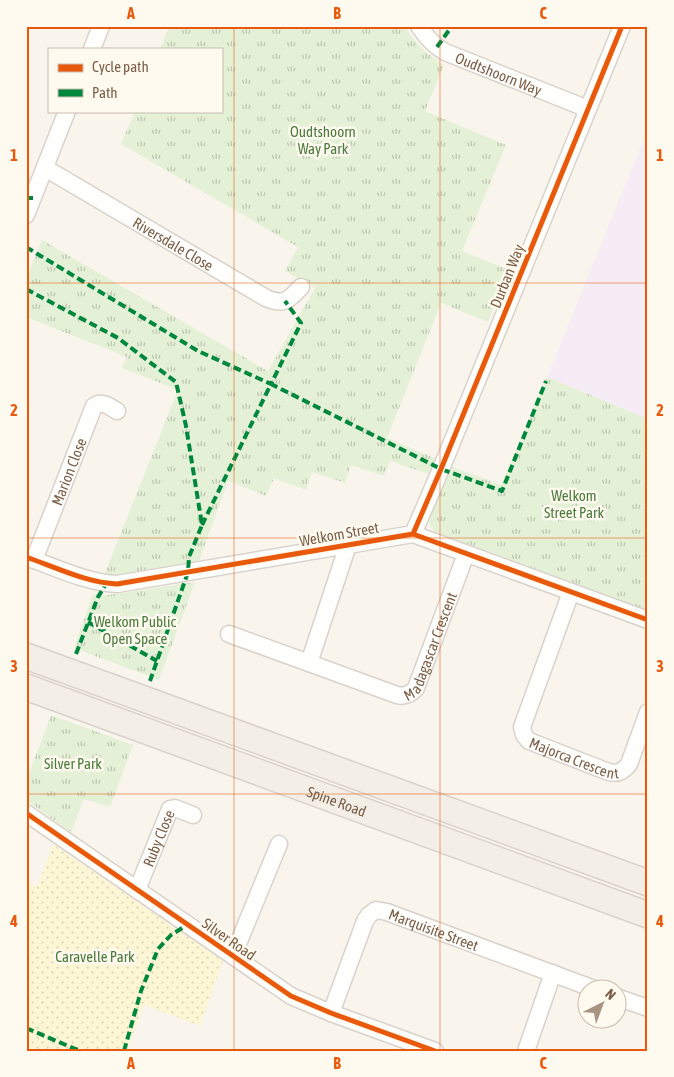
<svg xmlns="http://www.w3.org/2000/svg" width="674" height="1077" font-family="'Asap Condensed',sans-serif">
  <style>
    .education { fill: #f6ecf5 }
    .sand { fill: url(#sand-dots) }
    .park { fill: url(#park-tufts) }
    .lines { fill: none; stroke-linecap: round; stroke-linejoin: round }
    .street-casing { stroke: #d9d2cb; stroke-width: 19 }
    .primary-casing { stroke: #dad2ca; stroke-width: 28 }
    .street { stroke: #fefefc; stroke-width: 16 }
    .primary { stroke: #f3efe6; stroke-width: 25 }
    .quiet { stroke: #00873e; stroke-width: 4; stroke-dasharray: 8 4; stroke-linecap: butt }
    .cycleway-casing { stroke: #fffaf0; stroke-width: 8 }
    .cycleway { stroke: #e8590c; stroke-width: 5 }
    .grid { fill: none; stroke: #e8590c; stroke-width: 1; stroke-opacity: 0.55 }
    .labels { text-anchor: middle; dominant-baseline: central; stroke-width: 5; stroke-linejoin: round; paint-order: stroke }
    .street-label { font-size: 15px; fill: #7b5f49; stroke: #fffaf0 }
    .park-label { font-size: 15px; fill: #4b7b3d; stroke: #fffaf0 }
    .neatline { fill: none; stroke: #e8590c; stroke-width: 2 }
    .grid-label { font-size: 16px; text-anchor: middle; font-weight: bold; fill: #e8590c }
  </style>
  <defs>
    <pattern id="sand-dots" width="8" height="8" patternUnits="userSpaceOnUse" patternTransform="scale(1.25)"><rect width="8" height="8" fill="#fcf6d5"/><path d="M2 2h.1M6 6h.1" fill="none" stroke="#dcd5b8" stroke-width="1.8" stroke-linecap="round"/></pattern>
    <pattern id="park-tufts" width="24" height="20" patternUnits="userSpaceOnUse" patternTransform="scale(1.25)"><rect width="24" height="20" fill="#e4f1d7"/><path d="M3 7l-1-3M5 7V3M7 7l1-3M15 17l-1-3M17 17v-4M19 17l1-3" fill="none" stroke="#bec6b0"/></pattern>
  </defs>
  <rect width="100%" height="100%" fill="#f9f5ed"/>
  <path class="education" d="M648,129V419L547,377Z"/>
  <path class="sand" d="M53,844L223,961L200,1026L144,1005L126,1051H26V882L37,887Z"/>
  <path class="park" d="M169,26H405C416,45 426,53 444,65L425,111L506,145L462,251L509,270L488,322L441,303L387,438L437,459L431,475L390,461L384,476L351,465L345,483L312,472L306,490L274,478L266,496L228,481L199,561L107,576L104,575L178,390L122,368L127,357L26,317V278L42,240L268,371L315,288L285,271L298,247L121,144L135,111H221V49H160Z
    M547,377L648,419V610L435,532L430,526L429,518L450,466L501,485Z
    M195,582L159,680L74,648L93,594L100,595H108Z
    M51,715L133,745L110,807L84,799L71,832L26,800V781Z"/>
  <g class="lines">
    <g class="street-casing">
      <g id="street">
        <path id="s1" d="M419,26C426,37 433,45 445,52L588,109"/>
        <path d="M92,49L101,26"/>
        <path id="s2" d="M45,168L266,298C284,306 289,300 301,287"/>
        <path d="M26,215L67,111"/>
        <path d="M413,534L441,469L622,26"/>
        <path d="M26,557C55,567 87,583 117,584L413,534L648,620"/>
        <path id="s3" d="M34,560L94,406C102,400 110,407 117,411"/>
        <path id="s4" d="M571,592L522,727L524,735L529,741L606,771C616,775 623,772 629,764L648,712"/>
        <path id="s5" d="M229,634L397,695C405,697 411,694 416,688L466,554"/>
        <path d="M309,663L348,545"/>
        <path d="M26,813L291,996L331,1013L435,1051"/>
        <path id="s6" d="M137,890L170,809L175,808L193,815"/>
        <path d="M233,956L279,844"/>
        <path d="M616,997L648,1008"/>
        <path id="s7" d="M331,1013L365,921L369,915L376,910L387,912L597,990"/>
        <path d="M526,1051L553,973"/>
      </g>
    </g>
    <g class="primary-casing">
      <g id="primary">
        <path d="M26,656L648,883"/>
        <path id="s8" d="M26,687L648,915"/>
      </g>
    </g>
    <use href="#street" class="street"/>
    <use href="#primary" class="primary"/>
    <path class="quiet" d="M437,47L452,26
      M26,198H33
      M26,247L198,351L271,384L301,323L285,301
      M26,289L118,338L176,382L186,426L202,525L189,557L188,572L150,681
      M202,525L271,384L441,469L502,491L546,381
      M88,622L157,661
      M76,654L98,597L106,584
      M26,1028L80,1051
      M124,1051L141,991L158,949L171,935L187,925"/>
    <g class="cycleway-casing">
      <path id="cycleway" d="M413,534L441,469L622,26
        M26,557C55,567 87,583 117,584L413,534L648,620
        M26,813L291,996L331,1013L435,1051"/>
    </g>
    <use href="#cycleway" class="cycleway"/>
  </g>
  <path class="grid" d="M234,26V1051M440,26V1051M26,283H648M26,538H648M26,794H648"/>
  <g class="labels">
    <g class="street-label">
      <text stroke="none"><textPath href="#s1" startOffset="95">Oudtshoorn Way</textPath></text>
      <text stroke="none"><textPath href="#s2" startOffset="149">Riversdale Close</textPath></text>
      <text transform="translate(507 276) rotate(-68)">Durban Way</text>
      <text stroke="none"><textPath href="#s3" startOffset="95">Marion Close</textPath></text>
      <text transform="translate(339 534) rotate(-10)">Welkom Street</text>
      <text stroke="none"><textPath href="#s5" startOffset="244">Madagascar Crescent</textPath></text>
      <text stroke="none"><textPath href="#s4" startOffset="208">Majorca Crescent</textPath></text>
      <text stroke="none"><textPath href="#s8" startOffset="331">Spine Road</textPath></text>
      <text stroke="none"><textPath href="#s6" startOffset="56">Ruby Close</textPath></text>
      <text stroke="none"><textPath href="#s7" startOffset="175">Marquisite Street</textPath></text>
      <text transform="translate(229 939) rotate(35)">Silver Road</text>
    </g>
    <g class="park-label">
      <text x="323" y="131">Oudtshoorn<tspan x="323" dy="17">Way Park</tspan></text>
      <text x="574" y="495">Welkom<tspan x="574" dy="17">Street Park</tspan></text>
      <text x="135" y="621">Welkom Public<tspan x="135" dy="17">Open Space</tspan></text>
      <text x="73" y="763">Silver Park</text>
      <text x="95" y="956">Caravelle Park</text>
    </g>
  </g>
  <rect width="674" height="1077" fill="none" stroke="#fffaf0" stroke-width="55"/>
  <rect x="48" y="48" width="175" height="65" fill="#fffaf0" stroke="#cabcad"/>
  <rect x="58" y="64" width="25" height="8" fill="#e8590c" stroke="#cabcad"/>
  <text x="92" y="72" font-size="15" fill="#7b5f49">Cycle path</text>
  <rect x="58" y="89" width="25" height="8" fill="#00873e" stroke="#cabcad"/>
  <text x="92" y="98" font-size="15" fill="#7b5f49">Path</text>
  <g transform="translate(602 1004) rotate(42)"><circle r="24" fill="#fffaf0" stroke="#cabcad"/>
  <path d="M0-4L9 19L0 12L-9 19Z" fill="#a79482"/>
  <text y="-8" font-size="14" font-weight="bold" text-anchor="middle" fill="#7b5f49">N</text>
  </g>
  <rect x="28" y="28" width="618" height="1022" class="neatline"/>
  <g class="grid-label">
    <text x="131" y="19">A</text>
    <text x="337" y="19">B</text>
    <text x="543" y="19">C</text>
    <text x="14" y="161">1</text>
    <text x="660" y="161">1</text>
    <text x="14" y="416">2</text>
    <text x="660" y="416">2</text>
    <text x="14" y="672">3</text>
    <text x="660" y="672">3</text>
    <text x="14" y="927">4</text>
    <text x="660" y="927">4</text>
    <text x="131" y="1069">A</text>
    <text x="337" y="1069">B</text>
    <text x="543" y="1069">C</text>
  </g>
</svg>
